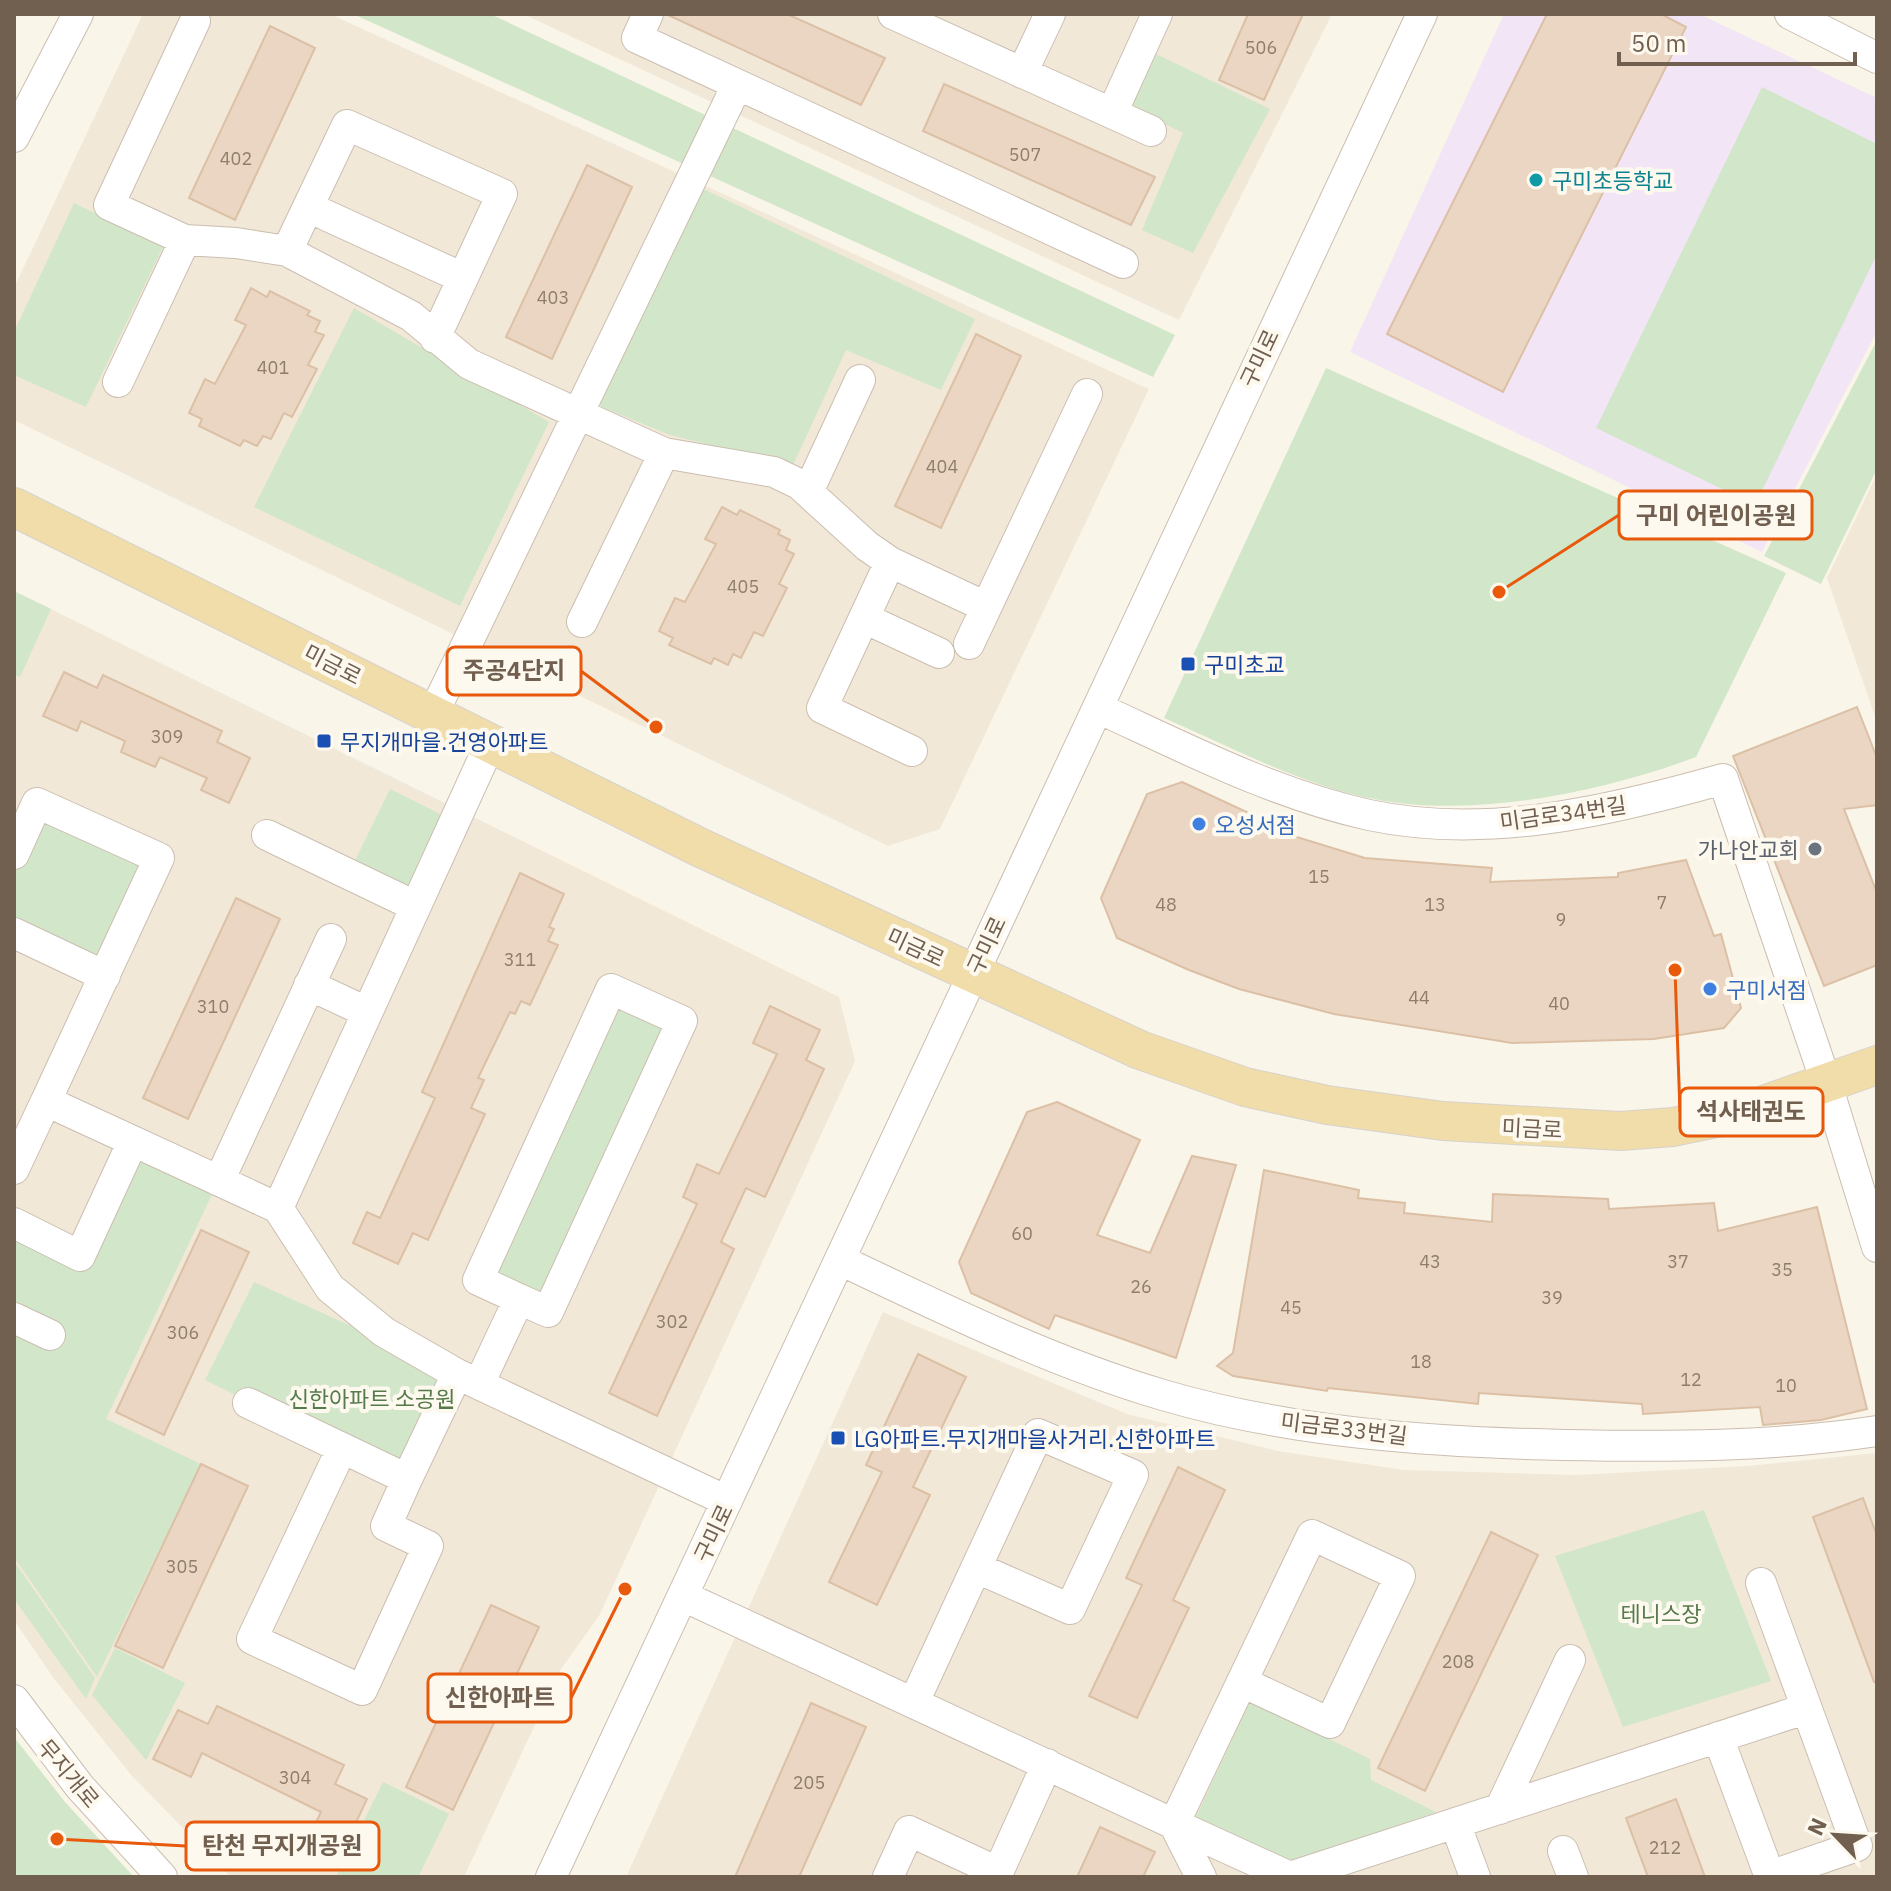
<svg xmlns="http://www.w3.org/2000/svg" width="1891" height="1891" font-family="'IBM Plex Sans','Noto Sans KR',sans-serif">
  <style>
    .residential { fill: #f1e8d8 }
    .education { fill: #f2e5f6 }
    .green { fill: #d2e6c9 }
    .building { fill: #ead6c2; stroke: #dcc0a6; stroke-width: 2 }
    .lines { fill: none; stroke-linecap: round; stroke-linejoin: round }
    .minor-casing { stroke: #cbbeb0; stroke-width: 32 }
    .major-casing { stroke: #d7d2ce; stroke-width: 40 }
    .minor { stroke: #fff; stroke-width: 30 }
    .major { stroke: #f0ddaa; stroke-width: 38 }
    .culture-dot { fill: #0f9aa8; stroke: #fdf9ef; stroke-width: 3 }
    .transit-dot { fill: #1a4fb4; stroke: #fdf9ef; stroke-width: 3 }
    .shop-dot { fill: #3f7fe0; stroke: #fdf9ef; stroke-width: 3 }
    .worship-dot { fill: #6b7280; stroke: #fdf9ef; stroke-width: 3 }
    .labels { text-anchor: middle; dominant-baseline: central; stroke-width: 8; stroke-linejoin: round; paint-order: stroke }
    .number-label { font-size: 18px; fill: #8f7d6c }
    .culture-label { font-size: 22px; fill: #0d838f; stroke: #fdf9ef; text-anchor: start }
    .street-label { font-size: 22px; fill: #715f50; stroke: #fdf9ef }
    .transit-label { font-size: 22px; fill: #164399; stroke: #fdf9ef; text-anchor: start }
    .shop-label { font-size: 22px; fill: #366cbe; stroke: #fdf9ef; text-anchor: start }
    .worship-label { font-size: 22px; fill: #5b616d; stroke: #fdf9ef; text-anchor: end }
    .park-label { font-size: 22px; fill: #557a4c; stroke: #fdf9ef }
    .leader { fill: none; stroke: #e8590c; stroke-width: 3 }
    .callout-dot { fill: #e8590c; stroke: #fdf9ef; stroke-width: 3 }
    .callout { fill: #fdf9ef; stroke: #e8590c; stroke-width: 3 }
    .callout-label { font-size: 24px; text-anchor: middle; font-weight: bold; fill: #715f50 }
  </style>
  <rect width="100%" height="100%" fill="#faf5e9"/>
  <path class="residential" d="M143,14H330L1149,389L940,829L888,846L14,420V288Z
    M523,14H1332L1179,320Z
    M1877,474V722L1827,578Z
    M14,591L839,997L855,1061L599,1616L561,1669L464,1877H231L132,1776L52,1676L14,1620Z
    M883,1312L1127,1414L1278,1451L1404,1470L1576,1475L1748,1466L1877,1453V1877H626Z"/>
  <path class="education" d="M1504,14H1699L1877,98V331L1762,552L1350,352Z"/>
  <path class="green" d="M353,14H490L1175,335L1153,377Z
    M1154,53L1270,109L1193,253L1142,230L1183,133L1131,107Z
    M1762,87L1877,144V254L1755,505L1596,428Z
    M701,188L975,319L941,390L846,350L793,465L670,435L597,405Z
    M74,203L163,247L86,407L14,375V332Z
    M354,308L549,422L460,606L254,507Z
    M1877,340V469L1821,584L1764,556Z
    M1326,368L1786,573L1696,757C1603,792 1473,819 1374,799C1301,785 1231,747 1164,718Z
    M14,591L51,609L20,677L14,674Z
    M390,789L450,819L413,901L350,871Z
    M39,810L154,860L103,971L14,929V864Z
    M611,989L682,1021L548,1312L478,1280Z
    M133,1141L215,1188L106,1419L201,1464L97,1677L14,1557V1223L80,1256Z
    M254,1282L457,1374L407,1479L205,1380Z
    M1704,1510L1771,1681L1623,1727L1555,1556Z
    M14,1561L95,1678L86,1699L14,1599Z
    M115,1648L185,1683L146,1760L92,1695Z
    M1251,1700L1370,1759L1371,1780L1436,1812L1293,1861L1196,1817Z
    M14,1737L65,1802L134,1877H14Z
    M383,1782L449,1814L418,1877H336Z"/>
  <path class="building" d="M666,14H787L885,58L861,105Z
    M1248,14H1303L1264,100L1219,80Z
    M1547,14H1661L1686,27L1503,392L1387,334Z
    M270,26L315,48L235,220L189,198Z
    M944,84L1155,177L1131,225L923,131Z
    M587,165L632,187L552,359L506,337Z
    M251,288L267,297L270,291L310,311L307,315L320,321L315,332L324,335L308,365L317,369L292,417L284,413L271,439L263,436L257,446L244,440L240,446L199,426L202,419L189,413L205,379L215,384L246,325L235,320Z
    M976,334L1021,356L941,528L895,506Z
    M722,507L737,515L740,510L780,530L778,534L790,540L786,550L794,554L779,584L787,588L763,636L754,632L741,658L733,654L728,665L714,658L711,664L669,645L673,638L659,631L675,598L685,602L716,544L705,539Z
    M64,672L97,688L103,675L222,731L217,742L250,758L229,803L201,790L207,778L160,757L155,767L121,752L125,741L81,721L77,731L43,716Z
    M1857,707L1877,758V805L1844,809L1877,893V965L1824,986L1733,756Z
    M1182,782L1251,814L1248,822L1365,858L1492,868L1490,882L1618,877V873L1686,860L1714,936L1721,934L1741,1008L1724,1028L1654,1039L1512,1043L1334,1014L1239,989L1189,970L1117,938L1101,898L1147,794Z
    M520,873L564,894L549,927L554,929L548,941L558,945L530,1005L521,1001L515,1014L510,1012L478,1078L484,1080L471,1108L485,1114L428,1240L413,1233L398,1264L353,1243L367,1212L380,1218L435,1098L422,1092Z
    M236,898L280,919L188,1119L143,1098Z
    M770,1006L820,1030L806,1060L824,1069L765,1197L746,1188L721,1242L734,1249L657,1416L609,1393L697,1204L683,1197L697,1164L719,1174L777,1054L753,1043Z
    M1057,1102L1140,1140L1097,1235L1150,1253L1192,1156L1236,1165L1176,1358L1055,1315L1049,1329L971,1293L959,1262L1027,1112Z
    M1264,1170L1359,1190L1358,1198L1405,1203L1404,1213L1492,1222L1493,1194L1608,1199L1609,1209L1714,1203L1718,1231L1817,1207L1867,1409L1821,1420L1763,1425L1760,1407L1643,1414L1642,1404L1479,1393L1478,1404L1328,1388L1327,1391L1233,1376L1217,1366L1233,1353Z
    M201,1230L249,1252L164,1435L116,1412Z
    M918,1354L966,1377L913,1487L930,1495L877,1605L829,1582L882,1472L866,1465Z
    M201,1464L248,1486L163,1668L115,1646Z
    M1178,1467L1225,1490L1173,1600L1189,1608L1137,1718L1089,1696L1142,1585L1126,1578Z
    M1863,1498L1877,1536V1682H1874L1813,1517Z
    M1491,1532L1538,1555L1425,1791L1378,1768Z
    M491,1605L539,1627L453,1810L406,1787Z
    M811,1703L866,1727L799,1877H735Z
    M217,1706L344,1765L335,1784L367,1799L344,1848L311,1833L321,1812L202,1753L191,1777L153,1759L178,1710L208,1724Z
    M1676,1799L1705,1877H1648L1626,1818Z
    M1100,1827L1155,1852L1143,1877H1077Z"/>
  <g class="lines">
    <g class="minor-casing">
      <path id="minor" d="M648,14L637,38L1123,263
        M893,14L1151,131
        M1790,14L1877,58
        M195,21L109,205L185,240L236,243L287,251L411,316L469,364L664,453L774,472L799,484L867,546L890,562L986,607
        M1022,73L1050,14
        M1112,113L1157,14
        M14,137L78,14
        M308,207L463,278
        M287,251L347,125L502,194L435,338
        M118,382L185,240
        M808,492L860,380
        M890,562L822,708L912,751
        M864,618L939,653
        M582,622L664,453
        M969,644L1087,394
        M1098,708C1185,748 1274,794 1369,815C1486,840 1610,811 1723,779L1827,1085L1877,1247
        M433,714L737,85
        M490,744L278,1208L330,1288L384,1332L457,1374L727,1501
        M267,835L415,906
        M14,854L37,803L159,858L46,1101L278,1208
        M14,933L105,976
        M309,985L367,1012
        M14,1169L46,1101
        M219,1181L331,939
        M14,1223L80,1256L133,1141
        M840,1260C946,1310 1051,1362 1163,1395C1292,1433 1431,1442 1564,1445C1669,1447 1773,1447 1877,1431
        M14,1318L50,1335
        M479,1384L519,1299L478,1280L611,989L682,1021L548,1312L519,1299
        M248,1403L407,1479L457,1374
        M342,1448L252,1639L362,1690L428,1546L386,1526L407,1479
        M1761,1583L1857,1846L1770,1876
        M683,1596L1174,1824L1201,1877
        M1242,1682L1330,1723L1400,1576L1312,1535L1174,1824L1290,1877L1805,1709
        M14,1700L80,1787L162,1877
        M914,1702L1038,1434L1133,1475L1070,1609L977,1568
        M1718,1737L1770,1877
        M1500,1809L1570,1660
        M1455,1823L1475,1877
        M1563,1851L1573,1877
        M551,1877L1422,14
        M888,1877L909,1831L998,1872
        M996,1877L1047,1764"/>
    </g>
    <g class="major-casing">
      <path id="major" d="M14,507L701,848L1140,1050L1245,1087L1327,1105L1443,1121L1621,1131L1673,1127L1741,1113L1877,1065"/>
    </g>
    <use href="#minor" class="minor"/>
    <use href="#major" class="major"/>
  </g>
  <circle class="culture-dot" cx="1536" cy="180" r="8"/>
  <g class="transit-dot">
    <rect x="1180" y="656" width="16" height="16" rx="4"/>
    <rect x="316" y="733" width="16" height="16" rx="4"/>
    <rect x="830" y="1430" width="16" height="16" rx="4"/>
  </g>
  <g class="shop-dot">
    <circle cx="1199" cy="824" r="8"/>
    <circle cx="1710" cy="989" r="8"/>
  </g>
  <circle class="worship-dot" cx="1815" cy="849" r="8"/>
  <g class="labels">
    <g class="number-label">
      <text x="1261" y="47">506</text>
      <text x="1025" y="154">507</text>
      <text x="236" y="158">402</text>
      <text x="553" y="297">403</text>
      <text x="273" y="367">401</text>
      <text x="942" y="466">404</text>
      <text x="743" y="586">405</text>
      <text x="167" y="736">309</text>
      <text x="1319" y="876">15</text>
      <text x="1662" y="902">7</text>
      <text x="1166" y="904">48</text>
      <text x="1435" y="904">13</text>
      <text x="1561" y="919">9</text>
      <text x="520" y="959">311</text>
      <text x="1419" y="997">44</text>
      <text x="1559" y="1003">40</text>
      <text x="213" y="1006">310</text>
      <text x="1022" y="1233">60</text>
      <text x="1430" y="1261">43</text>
      <text x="1678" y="1261">37</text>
      <text x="1782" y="1269">35</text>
      <text x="1141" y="1286">26</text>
      <text x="1552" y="1297">39</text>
      <text x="1291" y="1307">45</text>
      <text x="672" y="1321">302</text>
      <text x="183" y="1332">306</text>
      <text x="1421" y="1361">18</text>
      <text x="1691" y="1379">12</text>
      <text x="1786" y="1385">10</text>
      <text x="182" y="1566">305</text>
      <text x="1458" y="1661">208</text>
      <text x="295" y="1777">304</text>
      <text x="809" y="1782">205</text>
      <text x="1665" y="1847">212</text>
    </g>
    <g class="culture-label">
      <text x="1552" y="180">구미초등학교</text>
    </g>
    <g class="street-label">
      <text transform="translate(1259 358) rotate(-65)">구미로</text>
      <text transform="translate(333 664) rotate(27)">미금로</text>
      <text transform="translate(1563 813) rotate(-8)">미금로34번길</text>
      <text transform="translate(986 945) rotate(-65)">구미로</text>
      <text transform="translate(916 947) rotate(25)">미금로</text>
      <text transform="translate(1532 1128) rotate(3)">미금로</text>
      <text transform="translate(1344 1428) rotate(7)">미금로33번길</text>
      <text transform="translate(713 1533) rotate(-65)">구미로</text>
      <text transform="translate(69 1773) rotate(50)">무지개로</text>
    </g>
    <g class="transit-label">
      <text x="1204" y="664">구미초교</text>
      <text x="340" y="741">무지개마을.건영아파트</text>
      <text x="854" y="1438">LG아파트.무지개마을사거리.신한아파트</text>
    </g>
    <g class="shop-label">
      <text x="1215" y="824">오성서점</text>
      <text x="1726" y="989">구미서점</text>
    </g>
    <g class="worship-label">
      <text x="1799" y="849">가나안교회</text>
    </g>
    <g class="park-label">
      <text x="372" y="1398">신한아파트 소공원</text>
      <text x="1661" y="1613">테니스장</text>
    </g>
  </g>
  <path class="leader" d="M1499 592L1619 515M656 727L581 671M1675 970L1680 1112M625 1589L571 1698M57 1839L186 1846"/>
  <g class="callout-dot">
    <circle cx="1499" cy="592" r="8"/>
    <circle cx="656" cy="727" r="8"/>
    <circle cx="1675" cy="970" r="8"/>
    <circle cx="625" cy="1589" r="8"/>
    <circle cx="57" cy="1839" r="8"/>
  </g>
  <g class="callout">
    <rect x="1619" y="491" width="193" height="48" rx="8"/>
    <rect x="447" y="647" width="134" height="48" rx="8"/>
    <rect x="1680" y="1088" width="143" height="48" rx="8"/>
    <rect x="428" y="1674" width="143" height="48" rx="8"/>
    <rect x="186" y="1822" width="193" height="48" rx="8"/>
  </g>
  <g class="callout-label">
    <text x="1716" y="524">구미 어린이공원</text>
    <text x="514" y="679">주공4단지</text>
    <text x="1751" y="1120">석사태권도</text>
    <text x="500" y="1706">신한아파트</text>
    <text x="282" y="1854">탄천 무지개공원</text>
  </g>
  <rect width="1891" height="1891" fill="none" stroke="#715f50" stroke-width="32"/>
  <g transform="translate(1835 1835) rotate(295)" stroke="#fdf9ef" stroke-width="6" paint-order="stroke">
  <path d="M0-6L14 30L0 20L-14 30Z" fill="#715f50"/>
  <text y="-12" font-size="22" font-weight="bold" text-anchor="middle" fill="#715f50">N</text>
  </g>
  <path d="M1619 52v12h236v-12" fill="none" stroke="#715f50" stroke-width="4"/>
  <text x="1631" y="52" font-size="24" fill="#715f50" stroke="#fdf9ef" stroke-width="6" paint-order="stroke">50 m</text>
</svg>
